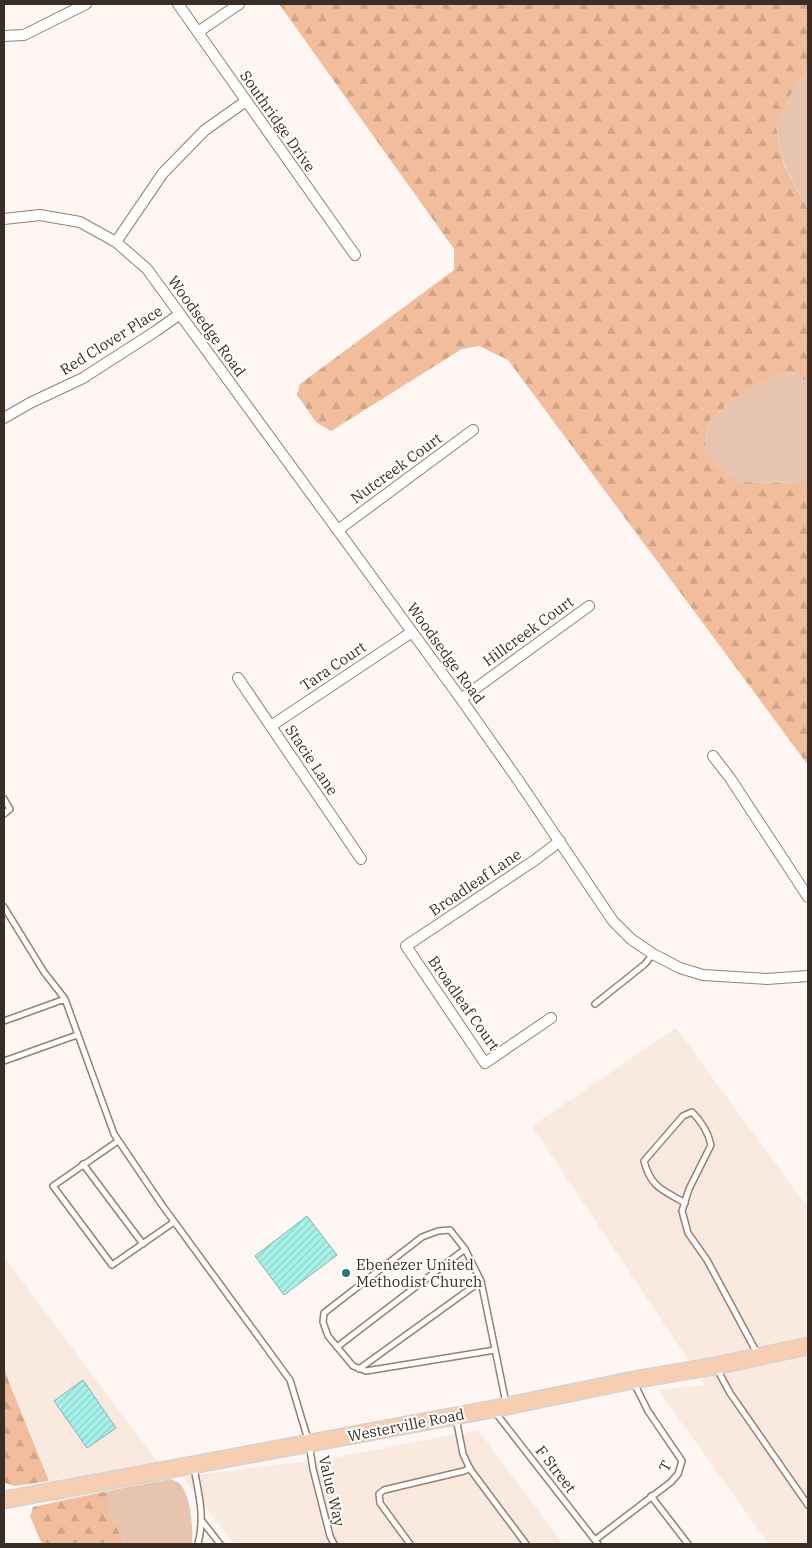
<svg xmlns="http://www.w3.org/2000/svg" width="812" height="1548" font-family="'IBM Plex Serif',serif">
  <style>
    .built { fill: #fae9df }
    .green { fill: #e6c4af }
    .forest { fill: url(#forest-firs) }
    .building { fill: url(#building-hatch); stroke: #88b3ae }
    .lines { fill: none; stroke-linecap: round; stroke-linejoin: round }
    .service-casing { stroke: #9b7e6b; stroke-width: 8 }
    .minor-casing { stroke: #9b7e6b; stroke-width: 12 }
    .primary-casing { stroke: #d4d1cf; stroke-width: 19 }
    .service { stroke: #fff; stroke-width: 5 }
    .minor { stroke: #fff; stroke-width: 10 }
    .primary { stroke: #f8ceb3; stroke-width: 16 }
    .poi-dot { fill: #2e7670; stroke: #fff; stroke-width: 2 }
    .labels { text-anchor: middle; dominant-baseline: central; stroke-width: 4; stroke-linejoin: round; paint-order: stroke }
    .street-label { font-size: 15px; fill: #3a2d25; stroke: #fff }
    .poi-label { font-size: 15px; fill: #3a2d25; stroke: #fff; text-anchor: start }
  </style>
  <defs>
    <pattern id="forest-firs" width="22" height="20" patternUnits="userSpaceOnUse" patternTransform="scale(1.25)"><rect width="22" height="20" fill="#f1bd9c"/><path d="M5 1l3.5 6h-7zM16 11l3.5 6h-7z" fill="#cfa386"/></pattern>
    <pattern id="building-hatch" width="6" height="6" patternUnits="userSpaceOnUse" patternTransform="scale(1.25)"><rect width="6" height="6" fill="#a6f2ea"/><path d="M-1 1l2-2M0 6l6-6M5 7l2-2" fill="none" stroke="#90d0c9"/></pattern>
  </defs>
  <rect width="100%" height="100%" fill="#fdf6f2"/>
  <path class="built" d="M676,1028L808,1208V1544H769L658,1390L705,1385L532,1126Z
    M4,1257L155,1459L171,1479L55,1502L49,1480L4,1367Z
    M478,1430L563,1544H234L183,1477L333,1458Z"/>
  <path class="green" d="M808,72V210L784,164L776,127L795,85Z
    M791,371L808,382V486L800,483L741,482L718,467L705,449L708,422L731,401L771,378Z
    M171,1479C174,1481 178,1481 181,1485C191,1498 193,1528 192,1544H125L108,1511V1491Z"/>
  <path class="forest" d="M279,4H808V72L795,85L776,127L784,165L808,210V382L791,371L771,378L731,401L708,422L705,449L718,467L741,482L800,483L808,486V765L508,360L479,346L462,349L331,431L316,422L297,395L300,384L454,270V249Z
    M4,1367L9,1382L49,1481L15,1486L5,1483L4,1478Z
    M108,1491V1511L125,1544H42L30,1516L33,1507Z"/>
  <path class="building" d="M307,1216L337,1255L284,1295L255,1256Z
    M83,1380L116,1428L87,1448L54,1401Z"/>
  <g class="lines">
    <g class="service-casing">
      <path id="service" d="M4,799L10,809L4,814
        M4,907L44,972L65,999L114,1134L162,1205L290,1380L309,1443L313,1469L330,1536L334,1544
        M595,1004L645,964L653,954
        M4,1021L65,999
        M4,1061L77,1035
        M118,1141L53,1186L112,1265L174,1222
        M83,1164L143,1244
        M685,1203C663,1190 651,1188 644,1161L683,1116L692,1112C702,1122 708,1131 711,1145L689,1189L682,1211L688,1233L707,1260L757,1353
        M337,1347L465,1249
        M495,1350L366,1371L353,1366L328,1336L323,1322L324,1313L422,1237L438,1231L450,1230L465,1249L481,1281L506,1403
        M359,1369L481,1281
        M717,1369L730,1393L808,1505
        M495,1412L598,1544
        M456,1418L463,1454L470,1469L526,1544
        M194,1468C199,1496 205,1516 198,1544
        M651,1496L688,1544
        M202,1521L220,1544
        M595,1540L671,1482L678,1474L682,1461L648,1411L634,1383
        M410,1544L380,1503L379,1494L384,1490L464,1471L470,1468"/>
    </g>
    <g class="minor-casing">
      <path id="minor" d="M178,4L355,255
        M198,32L239,4
        M4,36L24,35L86,4
        M4,219L40,215L80,222L116,242L147,269L461,699L518,780L613,921L631,939L653,954L680,968L703,975L767,979L808,976
        M116,242L163,173L205,130L246,101
        M4,418L30,403L83,378L156,331L180,314
        M338,530L473,430
        M238,678L361,859
        M461,699L589,606
        M271,726L412,632
        M713,756L730,778L808,897
        M551,1018L485,1063L406,946L535,860L560,841"/>
    </g>
    <g class="primary-casing">
      <path id="primary" d="M4,1500L493,1409L633,1380L715,1366L808,1346"/>
    </g>
    <use href="#service" class="service"/>
    <use href="#minor" class="minor"/>
    <use href="#primary" class="primary"/>
  </g>
  <circle class="poi-dot" cx="346" cy="1273" r="5"/>
  <g class="labels">
    <g class="street-label">
      <text transform="translate(278 121) rotate(55)">Southridge Drive</text>
      <text transform="translate(207 326) rotate(54)">Woodsedge Road</text>
      <text transform="translate(111 340) rotate(-32)">Red Clover Place</text>
      <text transform="translate(396 468) rotate(-36)">Nutcreek Court</text>
      <text transform="translate(528 631) rotate(-36)">Hillcreek Court</text>
      <text transform="translate(446 653) rotate(54)">Woodsedge Road</text>
      <text transform="translate(333 666) rotate(-34)">Tara Court</text>
      <text transform="translate(312 760) rotate(56)">Stacie Lane</text>
      <text transform="translate(475 882) rotate(-34)">Broadleaf Lane</text>
      <text transform="translate(464 1003) rotate(55)">Broadleaf Court</text>
      <text transform="translate(406 1425) rotate(-11)">Westerville Road</text>
      <text transform="translate(665 1466) rotate(-61)">T</text>
      <text transform="translate(556 1469) rotate(52)">F Street</text>
      <text transform="translate(332 1491) rotate(77)">Value Way</text>
    </g>
    <g class="poi-label">
      <text x="356" y="1264">Ebenezer United<tspan x="356" dy="17">Methodist Church</tspan></text>
    </g>
  </g>
  <rect width="812" height="1548" fill="none" stroke="#3a2d25" stroke-width="10"/>
</svg>
